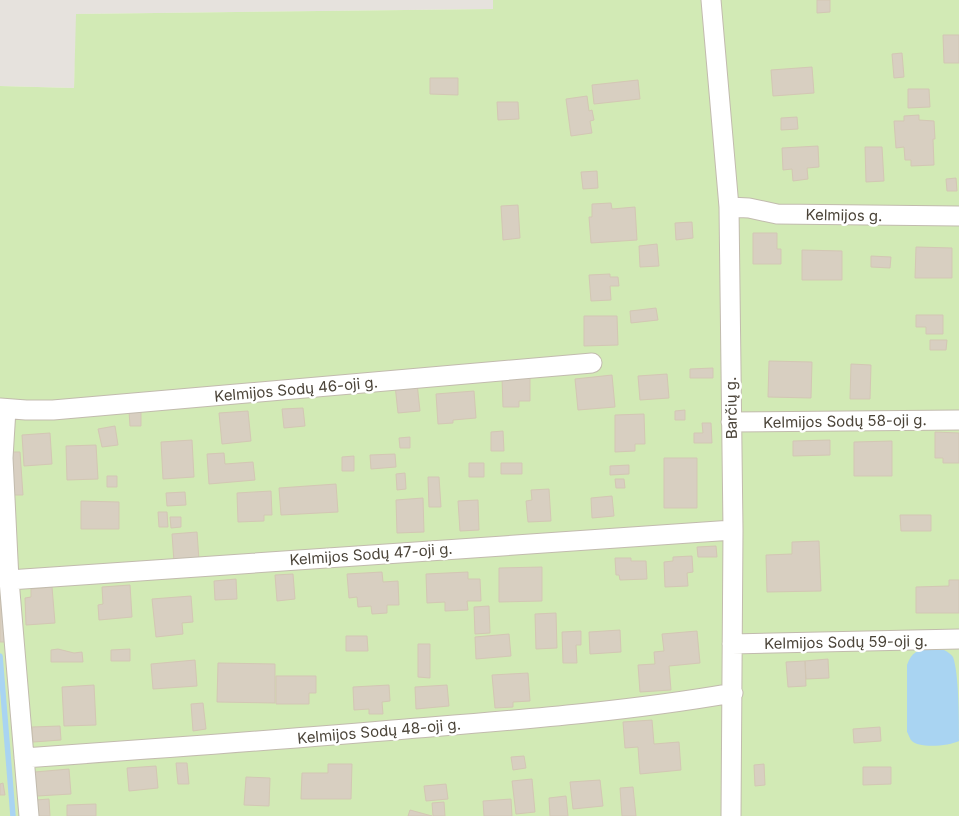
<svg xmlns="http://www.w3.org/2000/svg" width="959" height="816" font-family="Inter,sans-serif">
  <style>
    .industrial { fill: #e6e2dd }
    .green { fill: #d2eab5 }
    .water { fill: #a9d4f2 }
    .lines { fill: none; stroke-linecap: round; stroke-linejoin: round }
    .stream { stroke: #a9d4f2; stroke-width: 5.5 }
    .building { fill: #d8cfc1; stroke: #d3c7b4 }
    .street-casing { stroke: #c2bbae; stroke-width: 21 }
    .street { stroke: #fff; stroke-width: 19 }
    .labels { text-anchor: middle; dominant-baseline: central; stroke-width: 5; stroke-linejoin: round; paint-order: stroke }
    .street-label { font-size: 15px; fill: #4b4439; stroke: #fff }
  </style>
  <rect width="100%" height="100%" fill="#f6f3ec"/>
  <path class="industrial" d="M0,0H493V9L77,14L74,88L0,86Z"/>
  <path class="green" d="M493,0H959V816H0V86L74,88L76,14L493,9Z"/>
  <path class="water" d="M944,650C948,652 951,654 953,657C959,673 959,721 959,741C949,746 918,749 911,740C910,739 908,733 907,732V665C914,645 926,650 944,650Z"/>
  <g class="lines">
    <path class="stream" d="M0,656L13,816"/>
  </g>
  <path class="building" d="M817,0H830V12L817,13Z
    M943,35H959V63H944Z
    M902,53L904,77L894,78L892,54Z
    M812,67L814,93L773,96L771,70Z
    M430,78H458V95L430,94Z
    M638,80L640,99L594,104L592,85Z
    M908,89H929L930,107L908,108Z
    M587,96L589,111L592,110L594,120L590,121L592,133L571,136L566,99Z
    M497,102H518L519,119L498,120Z
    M919,115V120L934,121L935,139H933L934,165L911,166V160H905L904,147L896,148L894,121H904V116Z
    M797,117L798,129L781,130V118Z
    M818,146L819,167L807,168L808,179L793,181L792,169L783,170L782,148Z
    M865,147H882L884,181L866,182Z
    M597,171L598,188L583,189L581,172Z
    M956,178L957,191H947L946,179Z
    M611,203L612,209L635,207L637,240L591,243L589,217H592V204Z
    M518,205L520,238L503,240L501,206Z
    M692,222L693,238L676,240L675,223Z
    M753,233H777V249H781V264H753Z
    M657,244L659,266L640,267L639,246Z
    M916,247L952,248V278H915Z
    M802,250L842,251V280H802Z
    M871,256L891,257L890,268L871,267Z
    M610,274V277H618L619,286H610L611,300L591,301L589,275Z
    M656,308L658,320L631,323L630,311Z
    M916,315H943V334H926V327H916Z
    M584,316H617L618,345L584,346Z
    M930,340H947L946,350H930Z
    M769,361L812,362L811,398L768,397Z
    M851,364L871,365L870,399H850Z
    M713,368V378H690V369Z
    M667,374L669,398L640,400L638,376Z
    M612,375L615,407L578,410L575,379Z
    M530,377V401H519V407H503L502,378Z
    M417,383L420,411L398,413L395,385Z
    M474,391L476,418L453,420V423L438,424L436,394Z
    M303,408L305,426L284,428L282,409Z
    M141,410V426H130L129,411Z
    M685,410V420H675V411Z
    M248,411L251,441L222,444L219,413Z
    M644,414L645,444H635V451L615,452V415Z
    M702,423H711L712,443H694V433H703Z
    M115,426L118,445L102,447L98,429Z
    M503,431L504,451H491V432Z
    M935,432L959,433V463H943V458H935Z
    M50,433L52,464L24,466L22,435Z
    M410,437V448H400L399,438Z
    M192,440L194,477L163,479L161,442Z
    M830,440V455L793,456V441Z
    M892,441V476H854V442Z
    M96,445L98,479L67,480L66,446Z
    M11,452H20L23,495H13Z
    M224,453L225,464L253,462L255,480L209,484L207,454Z
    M395,454L396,467L371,469L370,455Z
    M354,456V471H342V457Z
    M664,458H697V508H664Z
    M469,463H484V477H469Z
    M501,463H522V474H501Z
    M629,465V474L610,475V466Z
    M405,473L406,489L397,490L396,474Z
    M107,476H117V487H107Z
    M428,477H439L441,507H429Z
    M615,479H624L625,488H616Z
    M336,484L338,512L281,515L279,488Z
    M549,489L551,521L528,522L526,501L532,500L531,490Z
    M271,491L272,515H264V521L238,522L237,493Z
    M185,492L186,505L167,506L166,493Z
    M612,496L614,516L592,518L591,498Z
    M423,498L424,532L397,533L396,500Z
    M478,500L479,530L460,531L458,501Z
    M81,501L119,502V529H81Z
    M158,512H167L168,527H159Z
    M900,515H931V531H901Z
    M170,517H181V527L171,528Z
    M197,532L199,560L174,562L172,534Z
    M819,541L821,591L767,592L766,555L792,554V542Z
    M716,546L717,557H698L697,547Z
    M692,556L693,572L687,573L688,586L665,587L664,562L673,561V557Z
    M615,558H631V561H646L647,579L620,580L619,575H616Z
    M542,567V601L499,602V568Z
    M382,572L383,582L398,581L399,605H387V613L372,614L371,606L358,607L357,597L349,598L347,574Z
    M468,572V579H480L481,601H467L468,610L445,611V602L427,603L426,574Z
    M293,574L295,599L277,601L275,575Z
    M236,579L237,599L215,600L214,581Z
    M949,580H959V613H916V587L949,586Z
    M130,585L132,617L99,620L98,605L103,604L102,587Z
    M52,587L55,623L26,625L25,598L31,597V589Z
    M191,596L193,622L182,623L183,634L156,637L152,599Z
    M2,598L5,642H0V599Z
    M489,606L490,633L475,634L474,607Z
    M556,613L557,648L536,649L535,614Z
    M620,630L621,652L590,654L589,632Z
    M581,631V645H576L577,663H563L562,632Z
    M697,631L700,663L669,666L671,690L640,692L638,665L655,664L654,652L664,651L662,634Z
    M509,634L511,656L476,659L475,637Z
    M346,636H367L368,651H346Z
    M418,644H430V678L418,677Z
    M58,649L74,653L82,652L83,662H51V650Z
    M130,649V661H111V650Z
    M828,659L829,678L806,679L805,661Z
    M195,660L197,686L153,689L151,664Z
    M805,661L806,686L788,687L786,662Z
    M218,663L275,664V703L217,702Z
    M528,673L530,701L513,702V707L495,708L492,675Z
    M276,676H316V693H309V704H276Z
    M94,685L96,725L64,726L62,687Z
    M389,685L390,701L382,702L383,714H369V709L354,710L353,687Z
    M447,685L449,706L416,709L415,687Z
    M203,703L206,729L193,731L191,704Z
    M652,720L654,744L679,742L681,770L640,774L638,747L625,748L623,722Z
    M60,726L61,740L33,742L32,727Z
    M880,727L881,741L854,743L853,729Z
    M524,756L526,768L513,770L511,757Z
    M176,763H187L189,784H178Z
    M328,764H352L351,799H301L302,773H328Z
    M764,764L765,785L755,786L754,765Z
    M156,766L158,788L129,791L127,768Z
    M863,767H891V784L863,785Z
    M69,769L71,794L37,796L35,772Z
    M246,777L270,778L269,806L244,805Z
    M532,779L535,812L516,814L512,781Z
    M600,780L603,806L573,809L570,782Z
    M3,783L5,795H0V784Z
    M446,784L448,799L426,801L424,786Z
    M633,787L636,816H622L620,788Z
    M566,796L568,816H550L549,798Z
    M49,799L50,816H37L36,800Z
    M511,799L512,816H484L483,801Z
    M444,802L445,816H433L432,803Z
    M96,804V816H67V805Z
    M410,810L432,816H408Z"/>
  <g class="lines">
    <g class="street-casing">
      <path id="street" d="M711,0L729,207L733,530L731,816
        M729,207L749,208L777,214L959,216
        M0,408L26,410H53L592,363
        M6,409L3,458L9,580L29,816
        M731,422L959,420
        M9,580L733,530
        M732,644L959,639
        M24,758C152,749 279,740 406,729C515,720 624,712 733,693"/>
    </g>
    <use href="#street" class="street"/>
  </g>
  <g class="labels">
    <g class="street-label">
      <text transform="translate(844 215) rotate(1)">Kelmijos g.</text>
      <text transform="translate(296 389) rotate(-5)">Kelmijos Sodų 46-oji g.</text>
      <text transform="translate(731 408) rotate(-91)">Barčių g.</text>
      <text transform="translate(845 421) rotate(-1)">Kelmijos Sodų 58-oji g.</text>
      <text transform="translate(371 554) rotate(-4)">Kelmijos Sodų 47-oji g.</text>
      <text transform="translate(846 642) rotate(-1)">Kelmijos Sodų 59-oji g.</text>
      <text transform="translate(379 731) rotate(-5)">Kelmijos Sodų 48-oji g.</text>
    </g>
  </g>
</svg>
